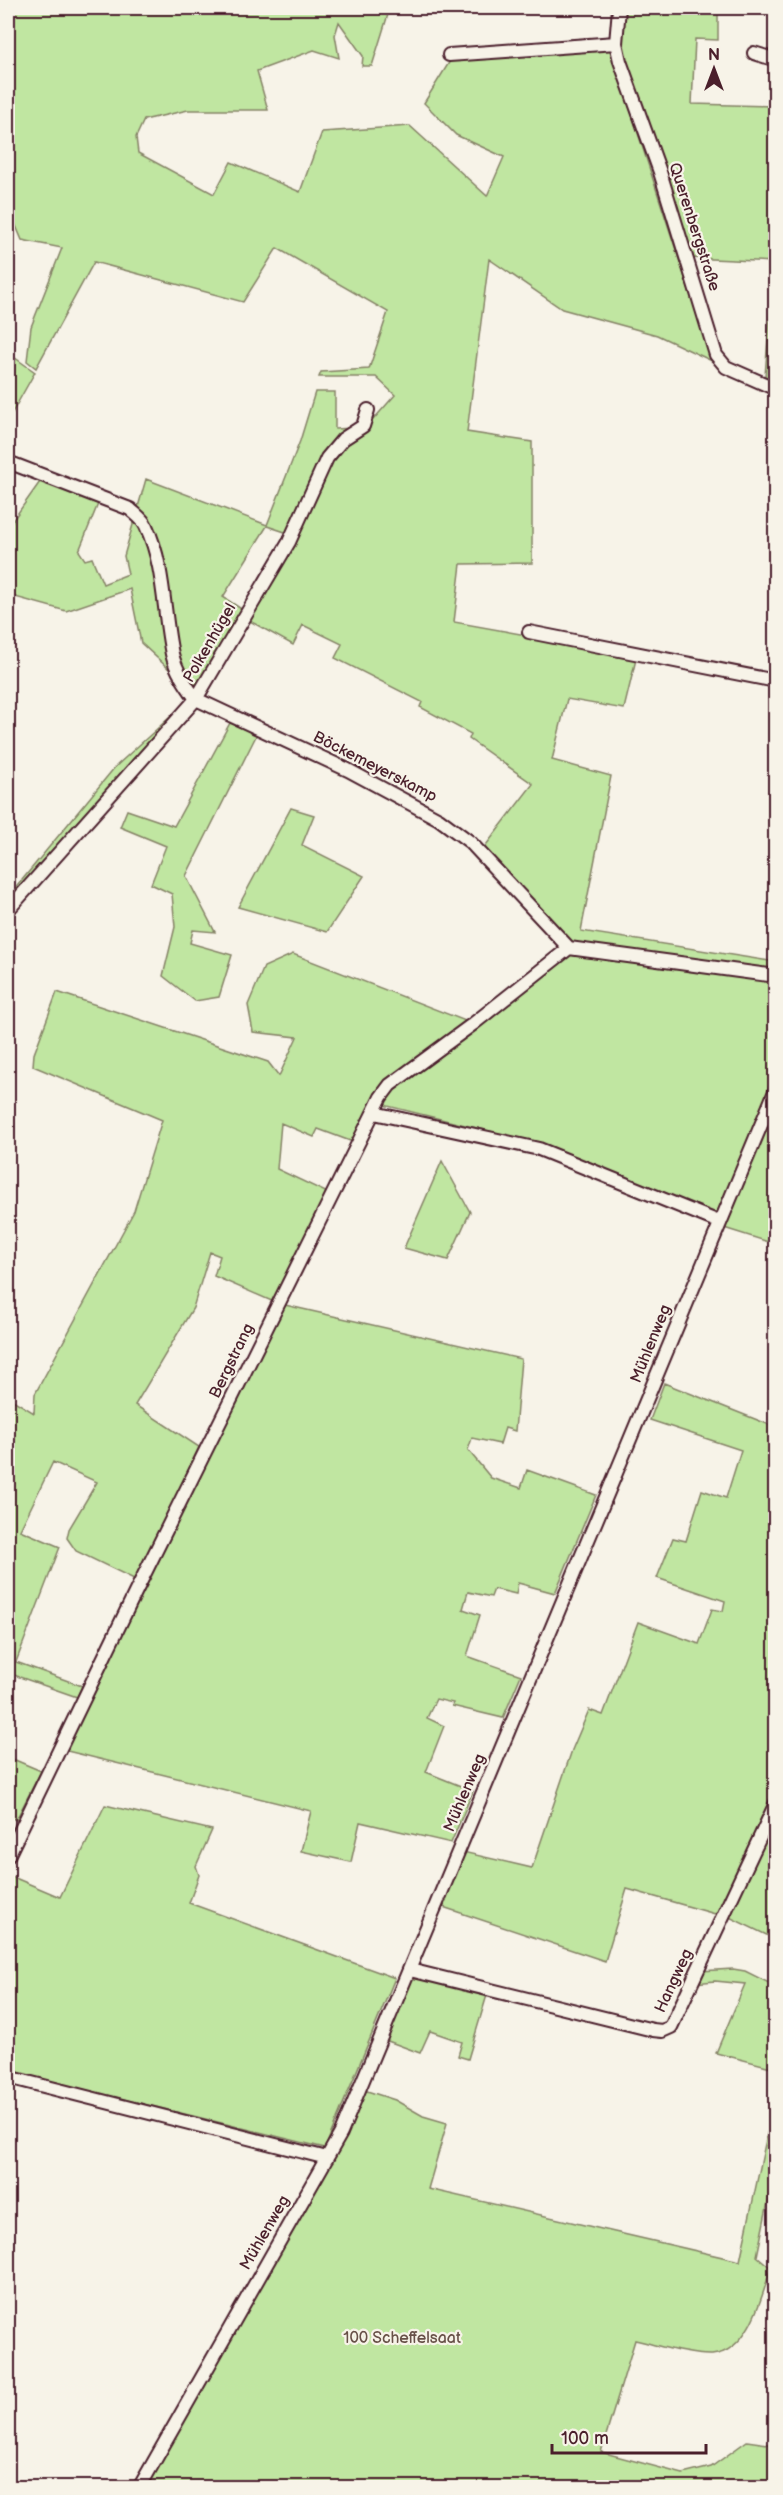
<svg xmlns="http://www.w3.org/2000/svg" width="783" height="2495" font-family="'Balsamiq Sans',sans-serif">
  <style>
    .green { fill: #c0e6a1; stroke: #858266; stroke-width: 1.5 }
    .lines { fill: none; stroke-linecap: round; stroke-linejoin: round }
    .street-casing { stroke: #4a1f2b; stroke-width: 16 }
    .street { stroke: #f7f3e8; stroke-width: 12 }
    .labels { text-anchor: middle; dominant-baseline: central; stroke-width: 4.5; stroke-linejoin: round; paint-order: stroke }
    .street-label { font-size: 16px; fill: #4a1f2b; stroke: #f7f3e8 }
    .park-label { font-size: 16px; fill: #685148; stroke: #f7f3e8 }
  </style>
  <rect width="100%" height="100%" fill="#f7f3e8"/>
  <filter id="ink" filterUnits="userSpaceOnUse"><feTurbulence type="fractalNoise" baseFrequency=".0167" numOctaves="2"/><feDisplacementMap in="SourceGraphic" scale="12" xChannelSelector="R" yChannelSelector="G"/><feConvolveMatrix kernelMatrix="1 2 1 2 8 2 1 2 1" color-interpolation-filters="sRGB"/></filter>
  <g filter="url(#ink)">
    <path class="green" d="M8,8H390L372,66H362L363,56L339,22L335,35L339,58L314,50L257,71L268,110H188L144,120L136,137L138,153L214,194L231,162L300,192L322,132L410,126L487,196L504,157L456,135L424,103L450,61L611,50L712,361L657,335L562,309L489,259L467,432L532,442V563L461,564L454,622L637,655L624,709L567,699L552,760L611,776L581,931L776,962L775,1073L718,1218L546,1145L372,1102L353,1142L318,1129L314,1137L281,1123L277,1169L330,1194L274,1302L214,1276L220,1256L210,1252L193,1308L135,1405L199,1447L136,1580L76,1551L67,1538L69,1529L97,1482L53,1462L20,1530L60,1547L16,1662L82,1686L77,1697L8,1673V1397L34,1413L35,1394L134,1211L162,1120L33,1066L34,1054L57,992L268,1062L279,1076L297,1037L253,1032L248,1005L264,967L293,954L473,1024L567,945L483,849L533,784L469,739L471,734L420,707L422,702L335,658L342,644L303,625L293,645L248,620L294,535L267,526L223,597L246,612L196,694L141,643L130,589L66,611L8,595V527L42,479L100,499L79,551L85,560L92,558L103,584L128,574L124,556L146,479L267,525L300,441L315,392H335V429L353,428L329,460L344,443L365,429L395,395L376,377H319L321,372L369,369L388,312L277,248L243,302L94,262L36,368L27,361L31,327L62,248L22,240L8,207Z
      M625,8H718V40L695,39L692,104L775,106V381L765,376L774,262L690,258L625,60L622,42Z
      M8,353L35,372L8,420Z
      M170,717L175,719L8,907V897L115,767Z
      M230,723L257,734L186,876L215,932L193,930L190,943L232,955L219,997L195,1001L163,976L175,927L172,894L151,884L166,846L120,827L127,810L174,826Z
      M291,808L314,815L302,845L364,876L327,932L238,907Z
      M775,1101V1244L724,1228Z
      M442,1161L470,1212L448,1260L404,1248Z
      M285,1305L521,1359L515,1431L505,1428L500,1444L472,1438L468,1450L491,1478L521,1488L527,1470L596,1495L555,1593L518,1583L516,1594L494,1589L491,1597L468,1592L463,1609L480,1615L467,1656L521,1675L503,1718L452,1706L453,1703L436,1699L427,1718L444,1726L426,1772L473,1791L451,1843L360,1822L351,1862L301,1851L311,1811L63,1750L209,1449Z
      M664,1383L775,1427V1796L719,1915L627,1889L605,1961L440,1906L463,1852L532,1868L572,1750L589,1710L603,1715L638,1622L699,1644L712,1609L723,1611L725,1601L657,1578L673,1538L686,1541L702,1490L726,1498L741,1450L650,1420Z
      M8,1757L41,1771L16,1820L8,1816Z
      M105,1805L212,1830L196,1866L199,1875L189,1903L395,1978L325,2148L8,2071V1875L60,1897Z
      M775,1810V1939L725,1915Z
      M733,1969L745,1971L775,1986V2068L716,2053L745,1984L715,1981L695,1983L700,1971Z
      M413,1977L487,1995L468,2059L458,2056L462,2042L430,2031L420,2053L385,2040Z
      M364,2090L395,2100L423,2116L447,2123L428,2189L740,2261L775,2097V2168L757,2256L771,2268C762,2296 749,2352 712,2355C690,2356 657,2345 635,2340L601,2452L683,2474L711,2467L747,2441L775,2445V2487L145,2488Z"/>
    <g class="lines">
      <g class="street-casing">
        <path id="street" d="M619,8L616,43L620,61L660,172L716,355L726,367L776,389
          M754,53L776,60
          M449,55L616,43
          M8,462L130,509C135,514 143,519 146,526C165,566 163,612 172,654C176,671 186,685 196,699L348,770L439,819L470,842L569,948L776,976
          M529,632L776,681
          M8,910L196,699L289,542L327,458L343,439L363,426L368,410
          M374,1113L539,1149L719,1222
          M8,1856L135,1593L381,1097L390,1085L473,1024L569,948
          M410,1970L653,2030L662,2031L671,2027L776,1803
          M8,2077L327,2158
          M139,2488L341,2133L776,1089"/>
      </g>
      <use href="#street" class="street"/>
    </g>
  </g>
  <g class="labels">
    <g class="street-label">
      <text transform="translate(694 227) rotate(72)">Querenbergstraße</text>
      <text transform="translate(210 643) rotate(-60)">Polkenhügel</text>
      <text transform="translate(375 767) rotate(27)">Böckemeyerskamp</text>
      <text transform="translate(651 1344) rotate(-68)">Mühlenweg</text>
      <text transform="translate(232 1361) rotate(-64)">Bergstrang</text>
      <text transform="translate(465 1793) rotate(-67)">Mühlenweg</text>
      <text transform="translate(674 1981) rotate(-65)">Hangweg</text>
      <text transform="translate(265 2233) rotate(-60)">Mühlenweg</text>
    </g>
    <g class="park-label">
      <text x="402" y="2338">100 Scheffelsaat</text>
    </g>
  </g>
  <rect width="783" height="2495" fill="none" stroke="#f7f3e8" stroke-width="30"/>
  <rect x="15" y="15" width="753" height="2465" fill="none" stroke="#4a1f2b" stroke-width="2" filter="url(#ink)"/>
  <g transform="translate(714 69)" stroke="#f7f3e8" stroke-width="4.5" paint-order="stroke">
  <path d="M0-4.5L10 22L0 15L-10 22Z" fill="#4a1f2b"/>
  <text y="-9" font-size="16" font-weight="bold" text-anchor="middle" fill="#4a1f2b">N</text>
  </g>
  <path d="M552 2444v9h154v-9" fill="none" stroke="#4a1f2b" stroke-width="3"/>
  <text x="561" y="2444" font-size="18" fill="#4a1f2b" stroke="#f7f3e8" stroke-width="4.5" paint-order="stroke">100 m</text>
</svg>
